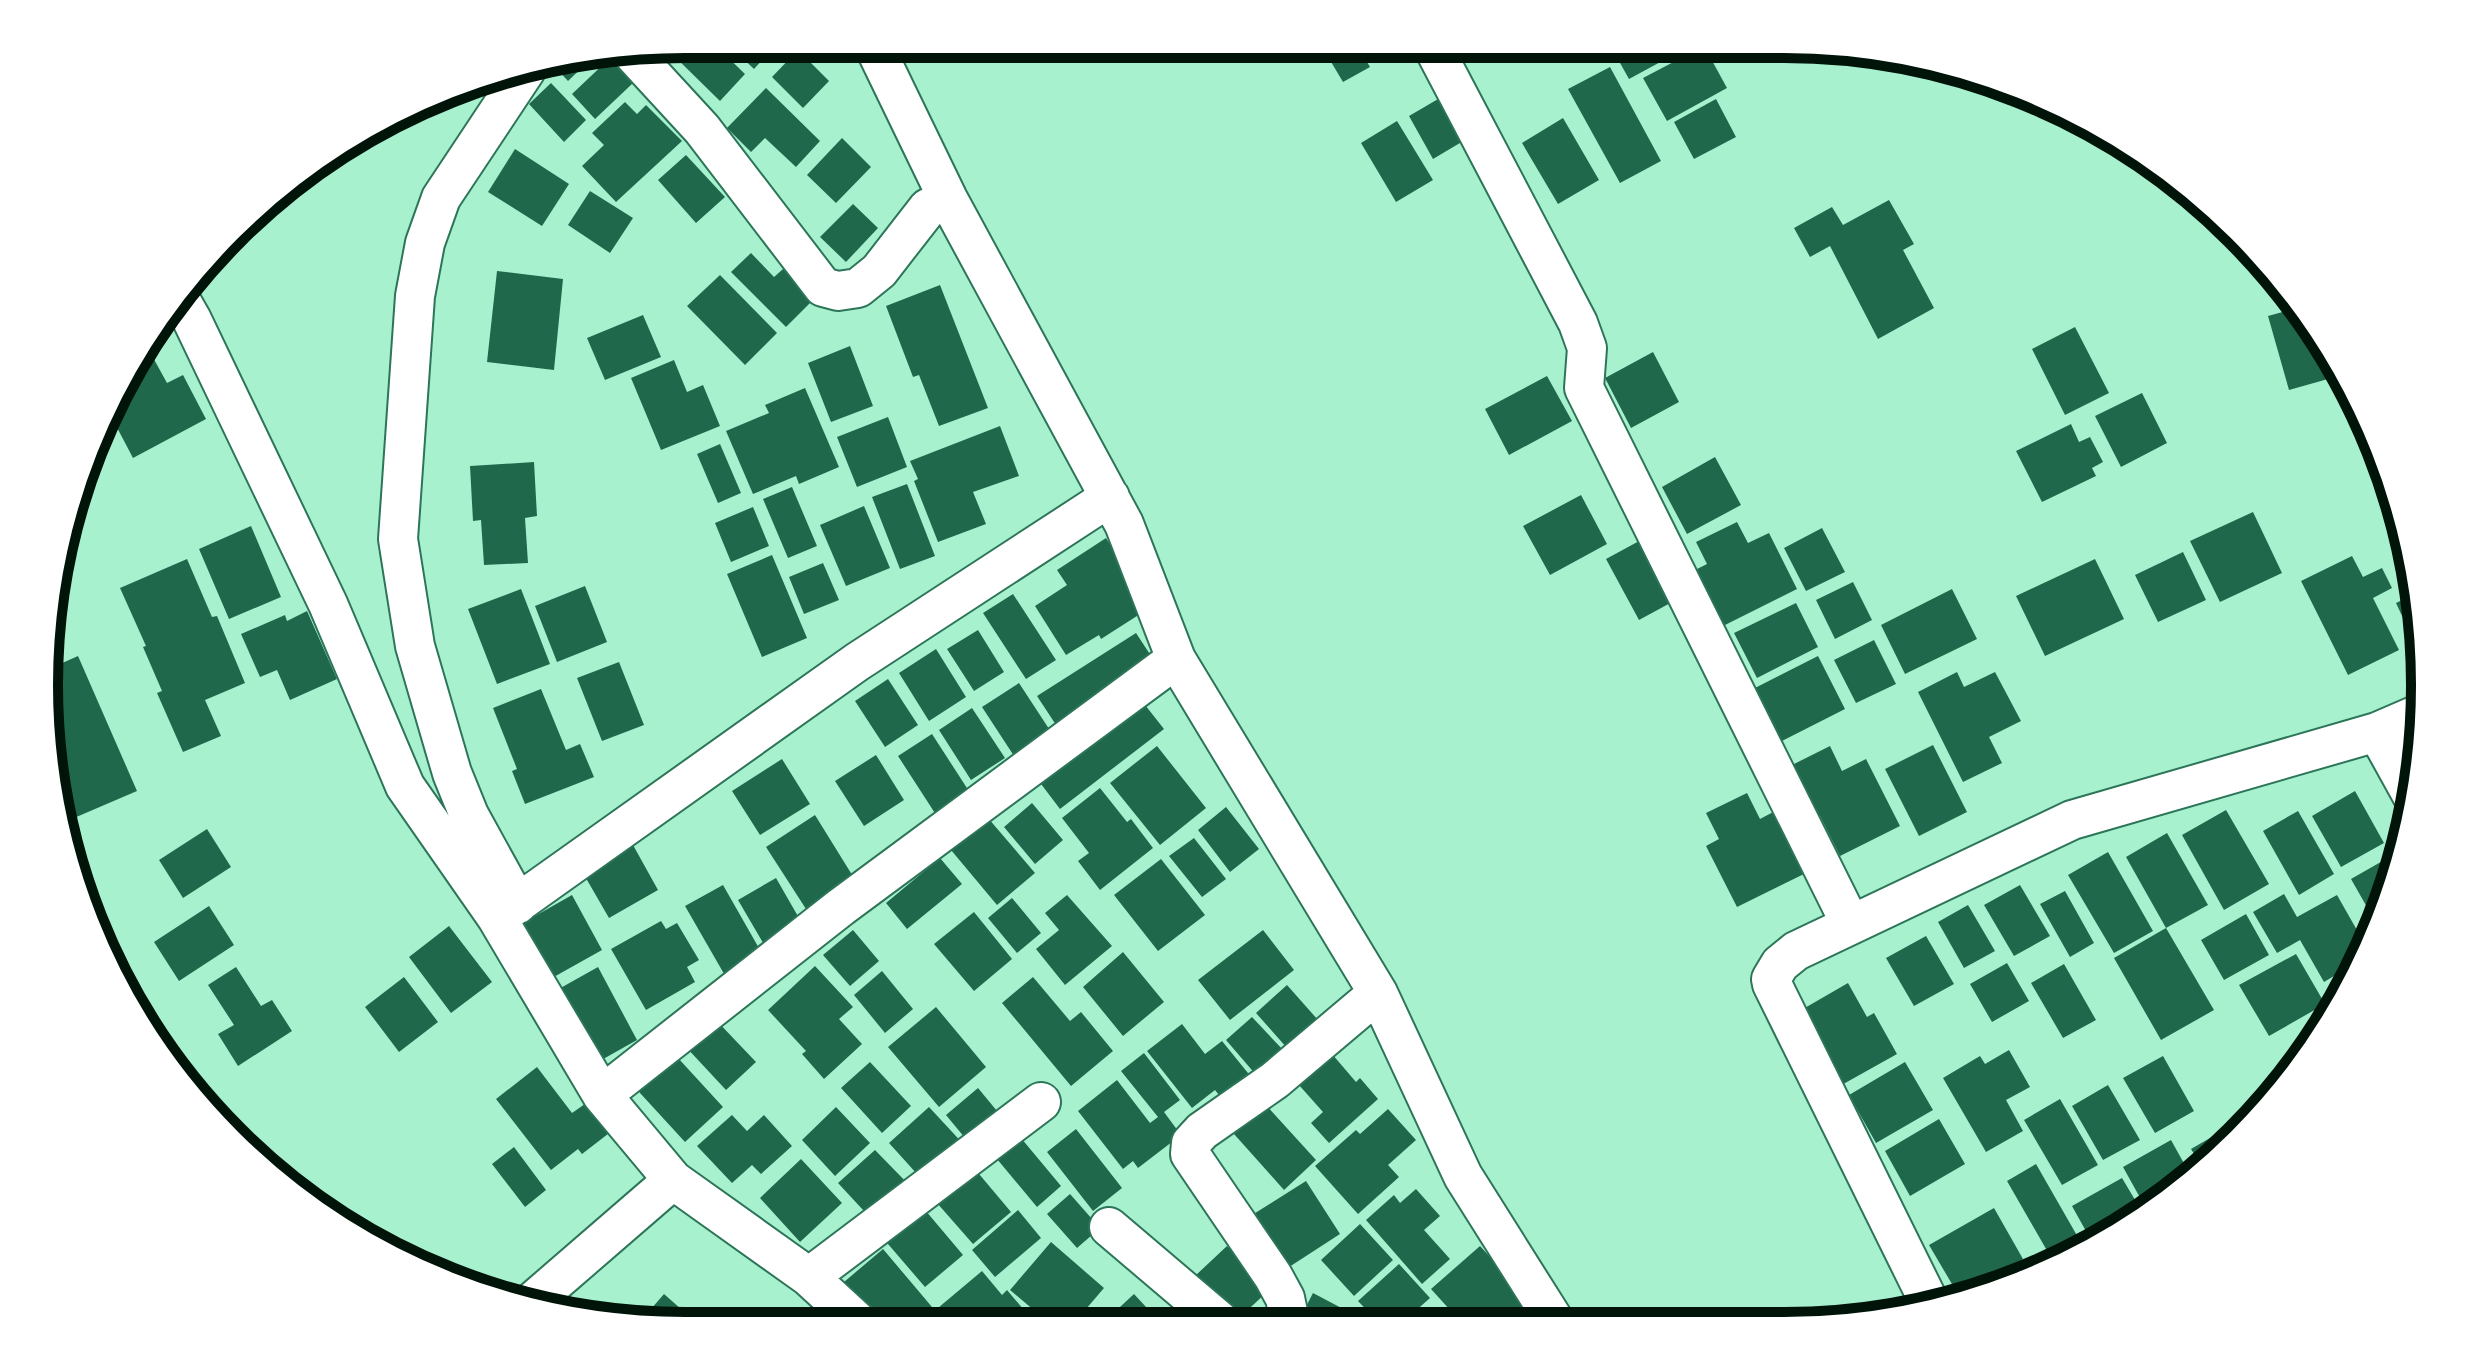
<svg xmlns="http://www.w3.org/2000/svg" width="2469" height="1370" font-family="Bitter,serif">
  <style>
    .building { fill: #20684c }
    .lines { fill: none; stroke-linecap: round; stroke-linejoin: round }
    .minor-casing { stroke: #2d7558; stroke-width: 42 }
    .minor { stroke: #fff; stroke-width: 38 }
    .rim { fill: none; stroke: #001409; stroke-width: 10 }
  </style>
  <rect width="100%" height="100%" fill="#a8f1cf"/>
  <path class="building" d="M685,44H714L745,74L720,101L670,52L677,45Z
    M728,44H771L774,47L754,69Z
    M1321,45H1357L1370,67L1343,82Z
    M1610,45H1673L1677,53L1629,79Z
    M1704,46L1727,88L1667,121L1643,78Z
    M798,50L829,81L803,108L772,77Z
    M610,58L633,83L595,119L572,94Z
    M591,59L568,81L554,66Z
    M1610,67L1661,161L1620,183L1568,89Z
    M551,83L586,120L564,142L529,104Z
    M766,88L820,141L796,167L765,138L751,152L727,128Z
    M1445,95L1470,137L1433,159L1409,116Z
    M1716,99L1736,137L1694,159L1674,122Z
    M625,102L637,114L646,105L682,141L616,202L582,166L604,145L592,133Z
    M1563,118L1599,180L1558,204L1522,143Z
    M1397,121L1433,180L1396,202L1361,143Z
    M842,138L871,167L836,203L807,175Z
    M515,149L569,184L542,226L488,192Z
    M686,155L725,197L696,223L658,180Z
    M590,191L633,218L610,253L568,225Z
    M1889,200L1914,244L1903,250L1934,308L1878,339L1830,246L1810,257L1794,228L1832,207L1843,225Z
    M853,204L878,228L846,262L820,237Z
    M751,253L774,277L791,262L821,292L786,327L731,272Z
    M497,271L563,279L554,370L487,362Z
    M720,275L777,333L745,365L687,306Z
    M940,285L988,408L939,426L919,375L913,377L886,306Z
    M2300,307L2314,329L2328,379L2289,390L2268,316Z
    M643,315L661,357L605,380L587,338Z
    M2075,327L2109,393L2065,415L2032,349Z
    M850,346L873,406L831,422L808,363Z
    M150,352L167,383L183,375L206,419L133,458L112,418L115,410L131,402L125,389L139,358Z
    M1653,352L1679,402L1631,428L1605,378Z
    M674,360L687,392L703,385L720,426L661,450L631,378Z
    M1547,376L1572,421L1509,455L1485,409Z
    M805,388L839,467L799,484L796,476L753,494L726,431L769,413L765,405Z
    M2142,393L2167,443L2121,467L2095,416Z
    M888,417L907,467L857,487L837,437Z
    M2071,424L2079,442L2090,437L2103,462L2092,468L2096,476L2042,502L2016,451Z
    M1000,426L1019,476L973,492L986,524L938,542L914,481L918,479L910,461Z
    M720,444L741,493L718,503L697,454Z
    M1715,457L1741,505L1687,534L1662,487Z
    M534,462L537,516L525,518L528,563L484,565L481,520L473,521L470,466Z
    M907,484L935,556L900,569L872,497Z
    M792,487L817,546L788,558L763,499Z
    M1581,495L1607,544L1550,575L1523,526Z
    M864,506L890,568L846,586L820,525Z
    M753,507L769,546L731,562L715,523Z
    M2253,512L2282,573L2220,602L2190,541Z
    M1737,522L1748,543L1769,533L1797,589L1723,626L1695,570L1707,564L1696,542Z
    M251,526L281,597L229,619L199,549Z
    M1822,528L1845,572L1806,591L1784,548Z
    M1106,538L1151,607L1101,639L1099,635L1066,655L1035,606L1067,585L1057,570Z
    M1641,540L1674,601L1639,620L1606,559Z
    M2183,552L2206,600L2158,622L2135,575Z
    M772,555L807,638L762,657L727,574Z
    M2352,556L2363,577L2382,568L2392,588L2373,598L2399,650L2348,675L2301,581Z
    M187,559L212,617L217,616L245,683L205,700L221,736L183,752L157,693L162,691L143,647L146,646L120,588Z
    M2095,559L2124,619L2045,656L2016,596Z
    M823,563L839,600L804,614L789,577Z
    M1853,582L1872,620L1835,639L1816,600Z
    M585,586L607,642L557,662L535,606Z
    M521,589L550,664L497,684L468,609Z
    M1952,589L1977,639L1905,674L1881,625Z
    M1013,594L1056,660L1026,679L983,613Z
    M2415,594L2424,644L2423,661L2396,603Z
    M1796,603L1818,647L1757,678L1734,633Z
    M307,611L337,679L290,700L277,670L260,677L241,634L285,615L287,621Z
    M978,630L1004,672L974,691L947,649Z
    M1136,633L1159,668L1060,731L1037,696Z
    M1874,640L1896,684L1856,703L1834,660Z
    M936,649L966,697L929,721L899,673Z
    M78,656L137,791L67,821L45,726L51,668Z
    M1818,656L1845,709L1778,743L1751,690Z
    M619,662L644,725L602,741L577,678Z
    M1957,672L1964,687L1995,672L2021,721L1989,737L2002,763L1963,782L1918,692Z
    M888,679L918,725L885,747L855,701Z
    M1019,683L1053,735L1016,759L982,707Z
    M541,689L566,750L580,744L594,777L525,804L512,771L517,769L493,708Z
    M1138,696L1164,729L1060,809L1035,776Z
    M972,708L1005,758L971,780L939,730Z
    M932,734L976,802L942,824L898,756Z
    M1933,745L1967,812L1919,836L1885,769Z
    M1157,746L1206,808L1160,845L1110,783Z
    M1830,746L1842,771L1866,759L1900,826L1840,856L1820,816L1812,820L1786,768Z
    M876,755L904,800L864,826L835,781Z
    M782,759L810,804L760,835L732,791Z
    M1100,788L1127,822L1131,819L1153,848L1100,890L1078,861L1089,853L1062,818Z
    M2355,791L2384,843L2341,867L2312,816Z
    M1747,793L1760,819L1777,810L1808,872L1737,907L1706,846L1719,839L1706,813Z
    M1032,803L1063,840L1035,864L1004,827Z
    M1226,807L1259,849L1230,872L1198,830Z
    M2226,810L2269,884L2224,910L2182,835Z
    M2298,811L2334,874L2299,895L2263,831Z
    M815,815L854,878L806,909L766,847Z
    M988,818L1035,873L997,905L951,850Z
    M207,829L231,867L183,898L159,860Z
    M2167,833L2208,905L2166,928L2126,857Z
    M1194,838L1226,879L1202,897L1169,856Z
    M633,845L658,890L609,918L583,873Z
    M2400,851L2391,891L2376,923L2351,879Z
    M2108,852L2153,931L2114,953L2068,875Z
    M940,858L962,884L907,929L886,903Z
    M1161,859L1205,915L1158,951L1114,895Z
    M776,878L807,932L769,953L738,900Z
    M723,885L764,957L727,979L685,906Z
    M2020,885L2050,936L2014,956L1984,905Z
    M2065,891L2094,943L2070,957L2040,904Z
    M2284,894L2297,917L2337,895L2366,946L2359,961L2324,982L2300,940L2277,953L2253,912Z
    M572,895L602,950L552,978L521,924Z
    M1067,895L1112,946L1065,985L1036,949L1059,930L1045,913Z
    M1012,898L1041,933L1017,953L988,918Z
    M1968,905L1995,951L1964,968L1938,922Z
    M209,906L234,945L179,981L154,942Z
    M974,912L1012,959L974,991L934,944Z
    M2246,914L2269,955L2224,980L2201,940Z
    M661,921L666,929L677,923L699,960L687,967L695,982L646,1010L611,949Z
    M449,926L492,982L451,1013L409,957Z
    M2166,928L2214,1010L2161,1040L2114,958Z
    M853,930L879,961L850,986L823,955Z
    M1263,930L1294,970L1230,1020L1198,980Z
    M1926,936L1954,984L1914,1006L1886,958Z
    M1123,952L1164,1002L1123,1036L1083,987Z
    M2296,954L2325,1004L2269,1036L2239,985Z
    M2007,963L2029,1001L1992,1022L1970,984Z
    M2064,964L2096,1020L2063,1038L2031,983Z
    M815,966L853,1007L839,1019L862,1044L824,1079L802,1054L806,1051L768,1010Z
    M236,967L261,1006L272,1000L292,1031L238,1066L218,1034L234,1025L208,985Z
    M598,967L637,1040L589,1067L548,995Z
    M882,971L913,1009L885,1033L854,995Z
    M2355,971L2352,978L2348,987L2342,978Z
    M404,977L438,1022L399,1052L365,1007Z
    M1033,977L1070,1021L1081,1012L1113,1051L1071,1086L1002,1003Z
    M1848,983L1867,1017L1874,1013L1897,1054L1838,1087L1815,1047L1822,1042L1803,1009Z
    M1287,985L1318,1020L1287,1048L1256,1013Z
    M936,1007L986,1067L939,1107L888,1047Z
    M1252,1017L1284,1051L1257,1076L1226,1040Z
    M715,1019L756,1062L726,1090L685,1046Z
    M1182,1024L1205,1054L1222,1041L1252,1078L1223,1100L1215,1090L1192,1108L1147,1051Z
    M667,1046L723,1107L685,1142L629,1081Z
    M2009,1050L2030,1087L2006,1100L2023,1131L1986,1152L1943,1078L1980,1056L1985,1064Z
    M1144,1053L1180,1100L1164,1112L1181,1135L1138,1168L1133,1161L1123,1169L1078,1111L1117,1080L1150,1123L1158,1117L1121,1071Z
    M1332,1054L1356,1082L1360,1078L1378,1099L1329,1143L1311,1123L1323,1112L1299,1085Z
    M2163,1056L2194,1111L2155,1133L2123,1078Z
    M870,1062L911,1106L882,1133L841,1088Z
    M1905,1062L1933,1110L1876,1143L1849,1095Z
    M537,1067L572,1113L595,1097L617,1127L582,1154L578,1149L551,1170L496,1099Z
    M2108,1085L2140,1140L2103,1160L2072,1106Z
    M978,1088L1002,1117L970,1144L946,1115Z
    M2060,1099L2098,1165L2062,1185L2024,1120Z
    M1266,1105L1316,1160L1284,1190L1234,1134Z
    M836,1107L870,1143L835,1176L802,1140Z
    M929,1107L967,1148L927,1185L889,1143Z
    M1388,1109L1416,1140L1388,1165L1399,1177L1358,1214L1315,1166L1356,1130L1360,1134Z
    M732,1115L747,1131L764,1115L792,1146L761,1174L752,1165L732,1183L697,1146Z
    M1939,1119L1965,1164L1910,1196L1885,1151Z
    M2229,1127L2236,1139L2202,1167L2191,1149Z
    M1076,1129L1122,1188L1093,1211L1047,1152Z
    M1016,1132L1061,1186L1037,1207L992,1153Z
    M2171,1140L2191,1176L2148,1212L2123,1167Z
    M514,1147L546,1190L525,1207L492,1164Z
    M875,1150L913,1189L876,1224L838,1183Z
    M801,1159L842,1203L800,1242L760,1198Z
    M969,1162L1011,1212L973,1244L930,1195Z
    M2036,1164L2083,1246L2053,1261L2007,1181Z
    M2122,1178L2144,1215L2092,1242L2072,1206Z
    M1306,1181L1340,1234L1286,1269L1252,1215Z
    M1416,1189L1440,1216L1424,1230L1450,1259L1422,1284L1366,1220L1394,1195L1400,1203Z
    M1070,1194L1100,1228L1077,1248L1047,1214Z
    M920,1204L963,1255L925,1287L882,1237Z
    M1994,1208L2023,1259L1959,1296L1929,1245Z
    M1018,1210L1041,1238L995,1277L972,1250Z
    M1360,1224L1393,1260L1354,1296L1321,1260Z
    M1051,1242L1104,1288L1074,1323H1049L1010,1290Z
    M1227,1246L1268,1291L1237,1320L1195,1276Z
    M1480,1246L1531,1302L1508,1322H1461L1431,1289Z
    M883,1249L932,1307L912,1324H880L844,1282Z
    M1399,1264L1430,1298L1403,1322H1378L1358,1301Z
    M982,1271L1002,1295L1007,1290L1035,1323L941,1324L932,1313Z
    M1313,1293L1368,1322H1298Z
    M664,1294L698,1324H638Z
    M1134,1294L1159,1321L1164,1316L1170,1323H1111L1107,1319Z"/>
  <g class="lines">
    <g class="minor-casing">
      <path id="minor" d="M873,44L948,199L1124,524L1176,659L1378,993L1463,1176L1555,1322
        M1432,45L1578,323L1587,348L1584,388L1851,925
        M632,53L702,129L823,287L838,291L858,288L879,271L928,208L948,199
        M180,299L192,320L328,604L405,786L497,918L602,1095L673,1180L809,1277L860,1324
        M2377,732L2413,797
        M518,904L469,815L452,773L415,646L398,539L415,296L425,243L441,198L526,70
        M497,918L857,662L1110,497
        M602,1095L841,907L1176,659
        M1109,1227L1222,1323
        M809,1277L1041,1102
        M532,1302L673,1180
        M1931,1306L1772,984L1771,979L1780,964L1796,951L2072,820L2377,732L2421,713
        M1290,1322L1285,1298L1273,1276L1190,1154L1191,1143L1202,1131L1275,1080L1378,993"/>
    </g>
    <use href="#minor" class="minor"/>
  </g>
  <path d="M0 0H2469V1370H0ZM685 58H1784A627 627 0 0 1 2411 685V685A627 627 0 0 1 1784 1312H685A627 627 0 0 1 58 685V685A627 627 0 0 1 685 58Z" fill="#fff" fill-rule="evenodd"/>
  <path class="rim" d="M685 58H1784A627 627 0 0 1 2411 685V685A627 627 0 0 1 1784 1312H685A627 627 0 0 1 58 685V685A627 627 0 0 1 685 58Z"/>
</svg>
